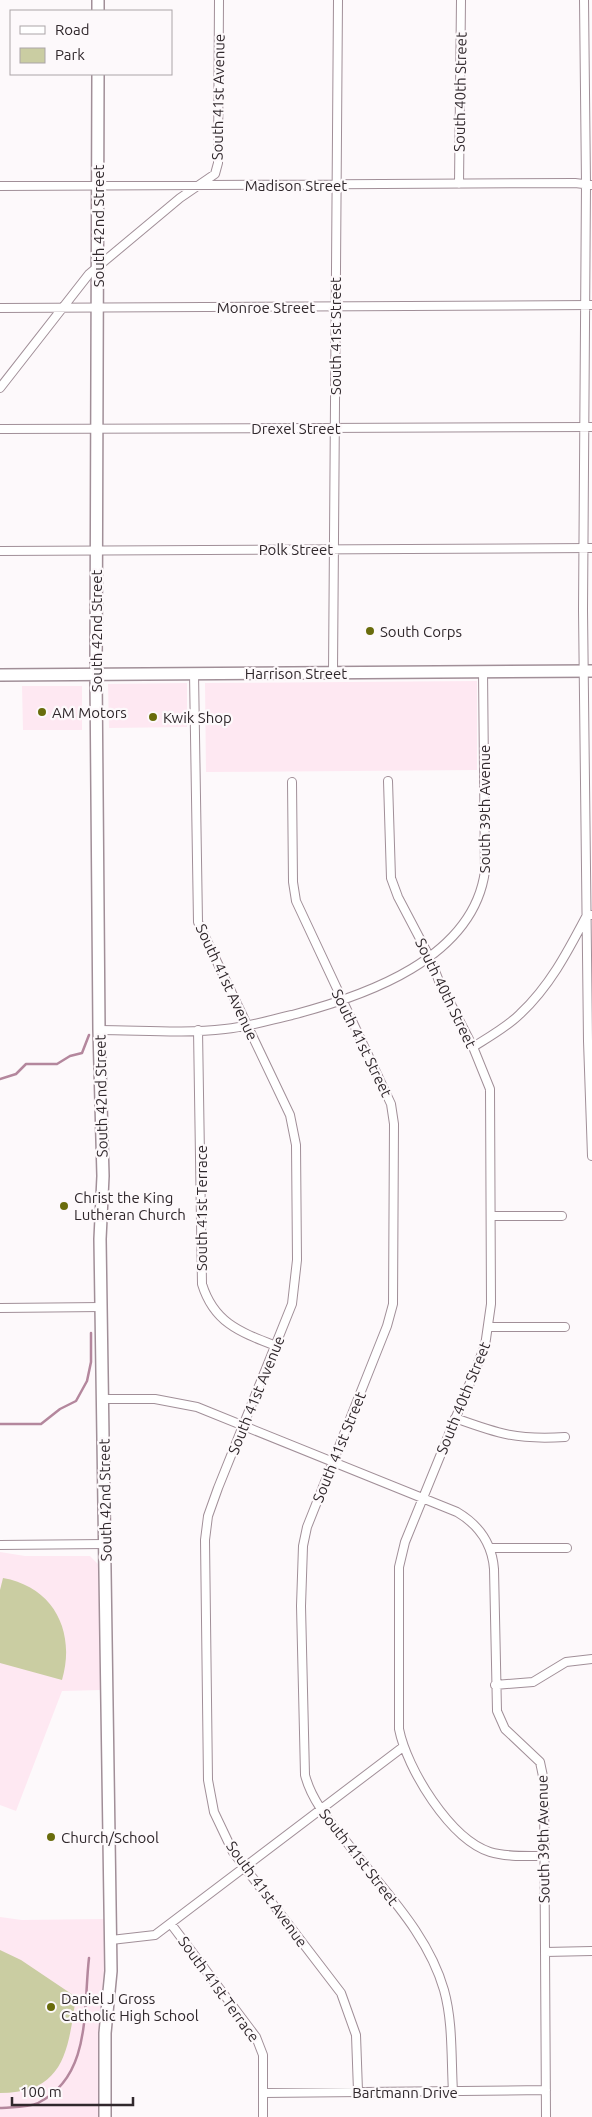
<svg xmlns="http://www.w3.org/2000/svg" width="592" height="2117" font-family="Ubuntu,sans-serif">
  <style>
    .built { fill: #fee8f2 }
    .green { fill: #cacda2 }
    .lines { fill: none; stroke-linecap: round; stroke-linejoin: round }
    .stream { stroke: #b4879d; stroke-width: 2.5 }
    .street-casing { stroke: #a18f98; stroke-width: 10 }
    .secondary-casing { stroke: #a18f98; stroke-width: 14 }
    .street { stroke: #fff; stroke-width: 8 }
    .secondary { stroke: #fff; stroke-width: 11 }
    .poi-dot { fill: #696c0c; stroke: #fdf9fb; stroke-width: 2 }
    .labels { text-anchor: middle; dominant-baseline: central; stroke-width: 4.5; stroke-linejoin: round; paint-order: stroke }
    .street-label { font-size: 15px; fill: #30282c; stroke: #fdf9fb }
    .poi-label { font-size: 15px; fill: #30282c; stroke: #fdf9fb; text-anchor: start }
  </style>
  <rect width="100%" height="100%" fill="#fdf9fb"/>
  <path class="built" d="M477,681V770L206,772L205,683Z
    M187,683V727L109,728L108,684Z
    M22,686H82V730H23Z
    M0,1552L25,1556H90L99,1565L101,1690L62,1691L16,1811L0,1805Z
    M0,1917L22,1920L104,1919V1973L98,2043V2117H0Z"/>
  <path class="green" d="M3,1578C54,1587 76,1632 62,1680L0,1663V1590Z
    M0,1950L21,1960L76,1997C68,2048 66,2093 0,2093Z"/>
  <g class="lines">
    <path class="stream" d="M0,1079L16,1074L26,1064H57L70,1056L82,1053L89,1035
      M0,1424H41L60,1409L76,1401L87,1381L91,1362V1333
      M0,2108C11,2107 28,2108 38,2103C92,2076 83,2009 89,1958"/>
    <g class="street-casing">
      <path id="street" d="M584,0L586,184L583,610L588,1041L592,1156
        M459,184L461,0
        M0,186L575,183L592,185
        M0,308L592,305
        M0,388L89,274L180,198L215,174L218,163L219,0
        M0,429L592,427
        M0,551L592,548
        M333,672L338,0
        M194,673L198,922L290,1115L296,1145L297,1260L292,1304L218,1488L208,1516L205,1540L208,1780L214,1812L233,1852L341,1993L356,2035L358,2091
        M388,781L391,878L398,897L429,956L439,981L473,1047L490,1089L491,1304L485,1346L405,1542L399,1567V1729C407,1769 450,1839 490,1852C506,1857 526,1856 543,1856
        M292,782L293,882L296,901L391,1104L394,1124L393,1304L387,1326L307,1527L303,1546L301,1606L305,1775C313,1806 337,1829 356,1854C389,1896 429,1937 444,1990C453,2022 451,2058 453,2092
        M99,1030C140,1030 184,1034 225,1029C248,1027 270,1020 292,1015C365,996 473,959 485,871L483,671
        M198,1030L202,1284C214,1323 240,1332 276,1346
        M473,1047C489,1037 507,1027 520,1014C550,986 568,951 587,915H592
        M491,1216H562
        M0,1308L102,1307
        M490,1327H565
        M103,1399H155L197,1407L457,1512C479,1525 492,1543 494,1569L497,1711L505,1729L540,1762L544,1781L546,2117
        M455,1418C499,1434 517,1440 565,1437
        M0,1545L105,1544
        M490,1548H567
        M495,1685L533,1682L566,1662L592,1659
        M171,1924L256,2037L263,2055V2117
        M111,1940L155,1935L403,1747
        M545,1952L592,1951
        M264,2093L546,2090"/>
    </g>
    <g class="secondary-casing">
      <path id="secondary" d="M98,11V0
        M98,74L96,674L99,1030L103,1176L100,1239L111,1971L105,2033V2117
        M0,675L592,671"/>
    </g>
    <use href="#street" class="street"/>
    <use href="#secondary" class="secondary"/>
  </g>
  <g class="poi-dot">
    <circle cx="370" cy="631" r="5"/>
    <circle cx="42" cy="712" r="5"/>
    <circle cx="153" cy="717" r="5"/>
    <circle cx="64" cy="1206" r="5"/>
    <circle cx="51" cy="1837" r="5"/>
    <circle cx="51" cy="2007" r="5"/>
  </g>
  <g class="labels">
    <g class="street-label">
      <text transform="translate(460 92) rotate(-89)">South 40th Street</text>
      <text transform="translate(218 97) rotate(-89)">South 41st Avenue</text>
      <text x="296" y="185">Madison Street</text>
      <text transform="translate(98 226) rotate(-90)">South 42nd Street</text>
      <text x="266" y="307">Monroe Street</text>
      <text transform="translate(335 336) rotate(-90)">South 41st Street</text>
      <text x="296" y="428">Drexel Street</text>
      <text x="296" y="549">Polk Street</text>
      <text transform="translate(96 631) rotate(-90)">South 42nd Street</text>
      <text x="296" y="673">Harrison Street</text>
      <text transform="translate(484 809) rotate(-90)">South 39th Avenue</text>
      <text transform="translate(227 982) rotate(65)">South 41st Avenue</text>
      <text transform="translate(446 993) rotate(64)">South 40th Street</text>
      <text transform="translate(362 1043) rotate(64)">South 41st Street</text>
      <text transform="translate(101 1096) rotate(-91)">South 42nd Street</text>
      <text transform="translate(201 1208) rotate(-90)">South 41st Terrace</text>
      <text transform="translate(256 1395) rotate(-68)">South 41st Avenue</text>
      <text transform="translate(463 1398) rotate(-68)">South 40th Street</text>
      <text transform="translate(339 1447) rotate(-68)">South 41st Street</text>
      <text transform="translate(105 1500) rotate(-91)">South 42nd Street</text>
      <text transform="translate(543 1839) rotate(-91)">South 39th Avenue</text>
      <text transform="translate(359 1857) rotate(52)">South 41st Street</text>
      <text transform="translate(267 1894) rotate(54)">South 41st Avenue</text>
      <text transform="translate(219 1989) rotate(54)">South 41st Terrace</text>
      <text x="405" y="2092">Bartmann Drive</text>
    </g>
    <g class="poi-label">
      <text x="380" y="631">South Corps</text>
      <text x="52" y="712">AM Motors</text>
      <text x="163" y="717">Kwik Shop</text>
      <text x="74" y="1197">Christ the King<tspan x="74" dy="17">Lutheran Church</tspan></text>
      <text x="61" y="1837">Church/School</text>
      <text x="61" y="1998">Daniel J Gross<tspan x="61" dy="17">Catholic High School</tspan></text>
    </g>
  </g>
  <rect x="10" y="10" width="162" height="65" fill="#fdf9fb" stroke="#aba5a8"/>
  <rect x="20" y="26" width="25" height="8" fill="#ffffff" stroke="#aba5a8"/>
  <text x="55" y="35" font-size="15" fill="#30282c">Road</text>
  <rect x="20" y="48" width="25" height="15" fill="#cacda2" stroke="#aba5a8"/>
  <text x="55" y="60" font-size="15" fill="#30282c">Park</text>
  <path d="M12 2097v8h121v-8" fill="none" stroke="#30282c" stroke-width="2.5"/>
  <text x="20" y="2097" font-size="15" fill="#30282c" stroke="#fdf9fb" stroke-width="4" paint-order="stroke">100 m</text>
</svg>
